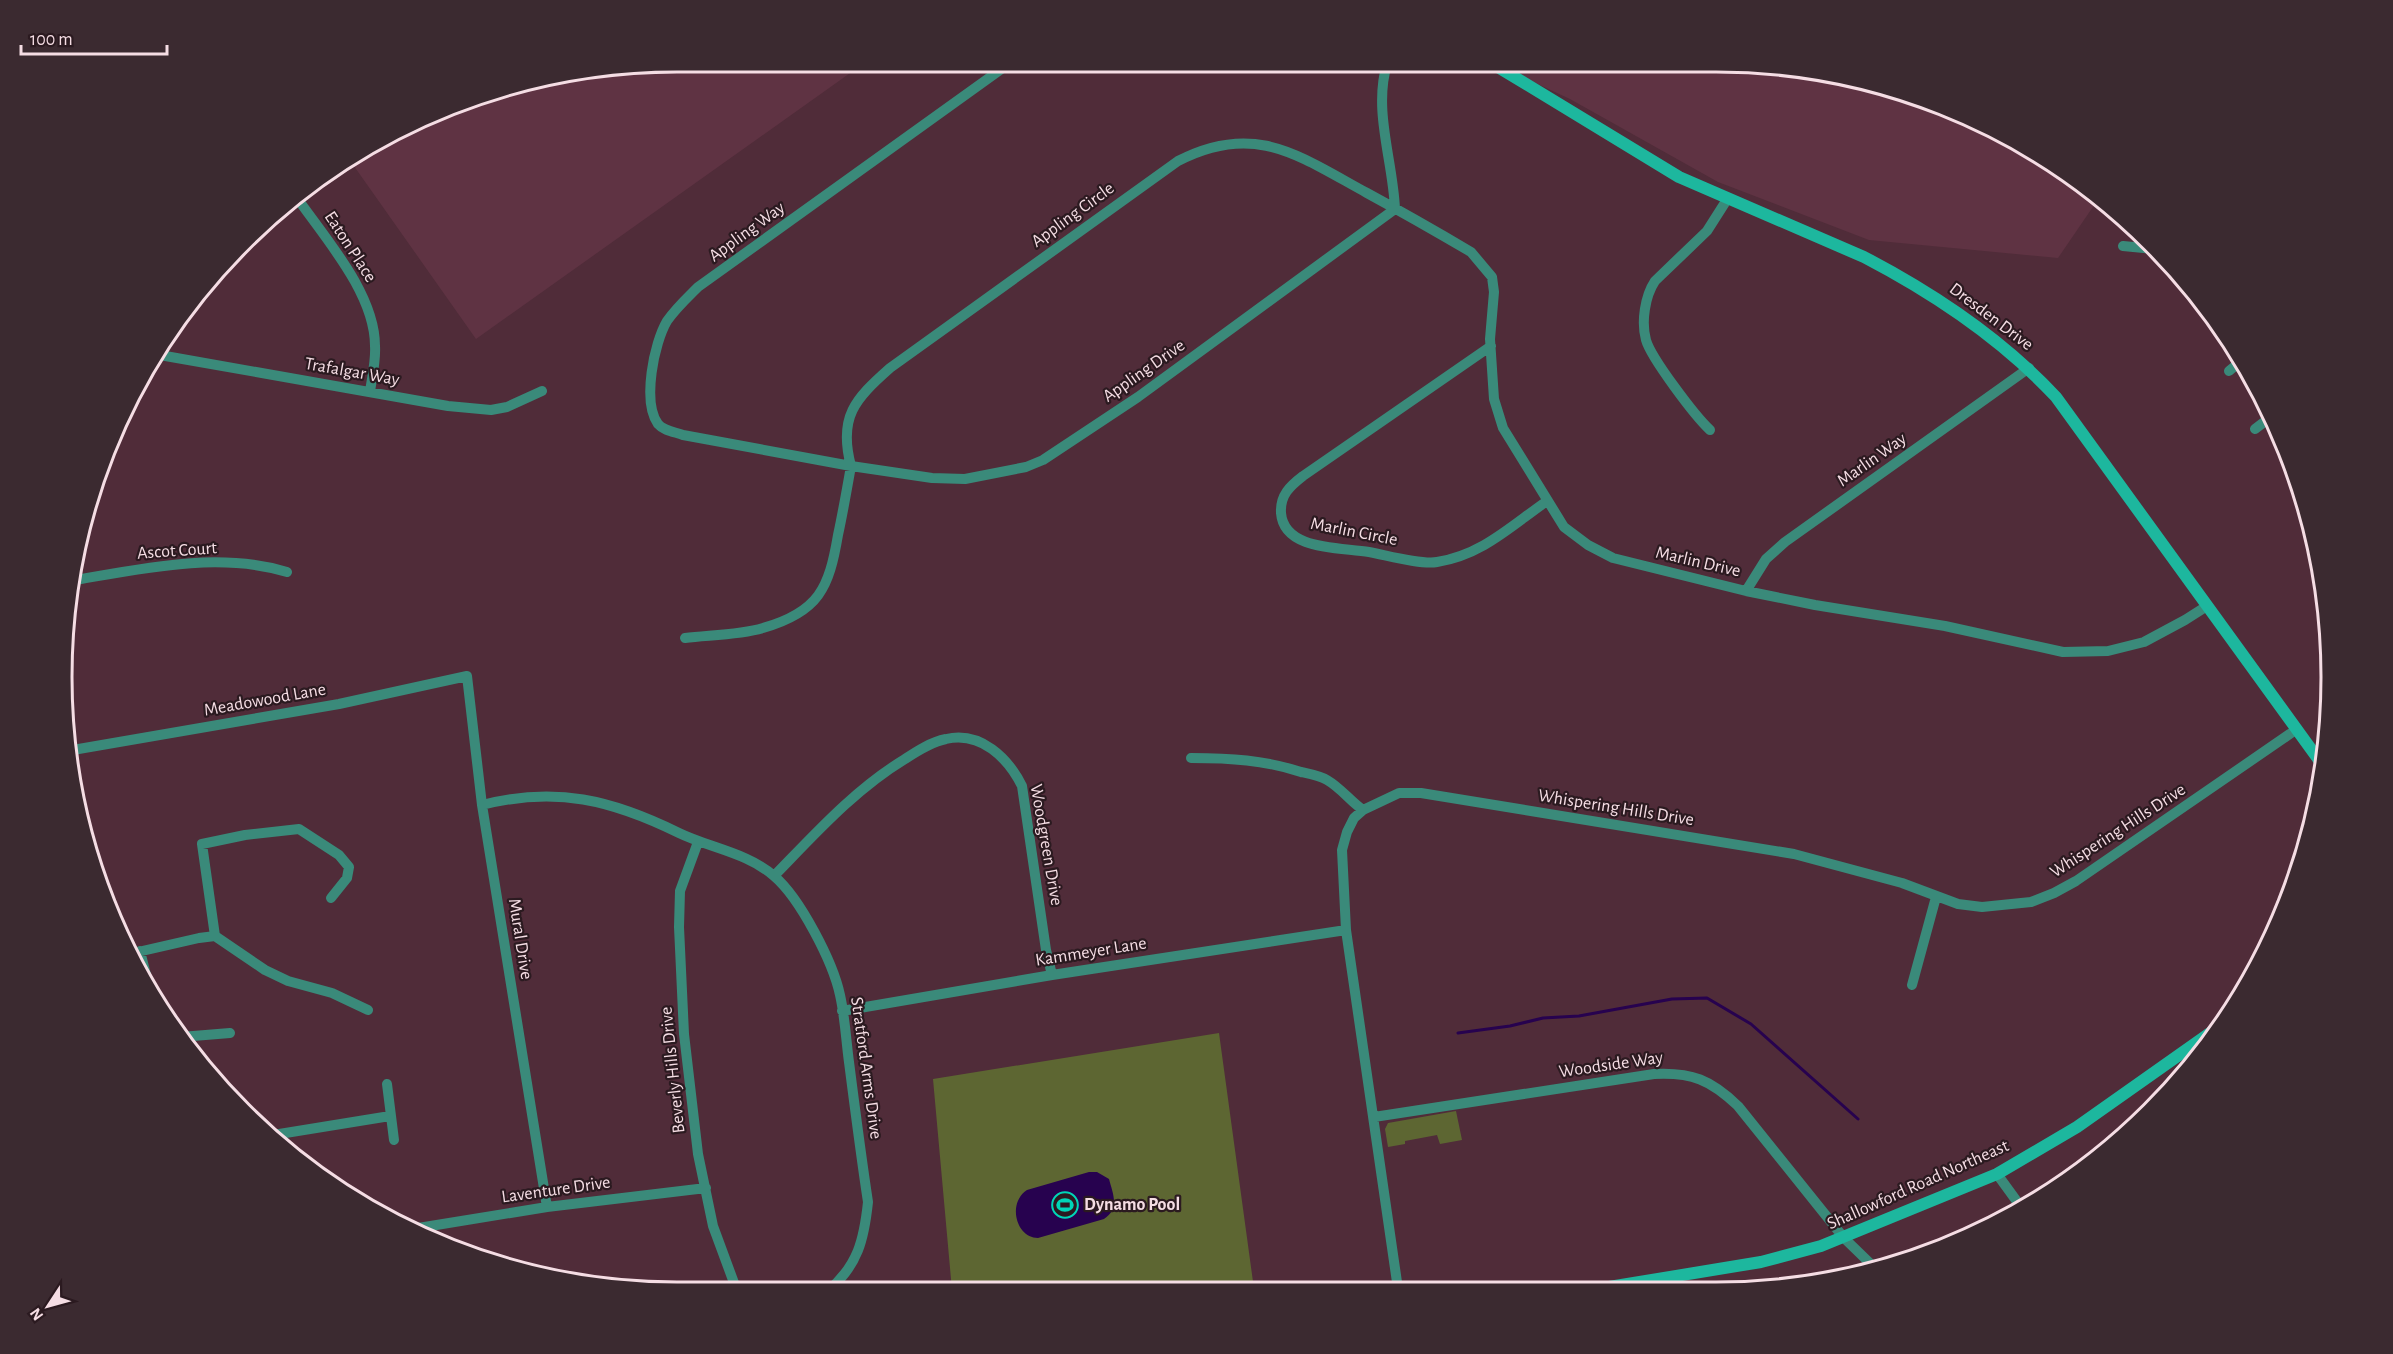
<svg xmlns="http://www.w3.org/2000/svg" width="2393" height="1354" font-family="'Alegreya Sans',sans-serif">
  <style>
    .built { fill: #5f3343 }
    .green { fill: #5d6632 }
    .water { fill: #27024f }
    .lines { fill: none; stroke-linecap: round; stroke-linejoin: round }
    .stream { stroke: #27024f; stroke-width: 3 }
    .street { stroke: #3a8a7a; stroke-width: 10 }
    .secondary { stroke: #1db79e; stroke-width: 12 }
    .labels { text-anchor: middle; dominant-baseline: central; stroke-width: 4.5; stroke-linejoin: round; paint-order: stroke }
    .street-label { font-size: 18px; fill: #f5dde4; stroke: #2b1a20 }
    .poi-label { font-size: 18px; font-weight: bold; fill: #f5dde4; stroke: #2b1a20; text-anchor: start }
    .rim { fill: none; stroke: #f5dde4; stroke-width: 3 }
  </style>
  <rect width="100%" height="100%" fill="#502c39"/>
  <path class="built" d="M1756,63L1915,95L2024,144L2099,198L2058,258L1869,240L1718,182L1570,99L1494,64Z
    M860,66L476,339L349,159L404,125L479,94L596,67Z"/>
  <path class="green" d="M1219,1033L1254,1289L952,1290L933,1079Z
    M1456,1111L1462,1140L1440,1144L1437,1135L1405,1141V1144L1388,1147L1385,1129L1388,1123Z"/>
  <path class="water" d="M1089,1172H1097L1109,1179C1113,1194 1120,1209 1104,1219L1038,1238C1016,1238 1007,1203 1027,1190Z"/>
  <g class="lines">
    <path class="stream" d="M1458,1033L1510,1026L1543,1018L1579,1016L1672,999L1707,998L1751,1024L1858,1119"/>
    <path class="street" d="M1007,65L698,287C687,298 676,308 667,321C654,343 642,402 658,424C664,431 675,432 683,435L851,466L932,478L965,479L1026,467L1043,460L1138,397L1395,209C1393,161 1373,110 1387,64
      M295,195C324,237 375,293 375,346C376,361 372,377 370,392
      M2123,246L2154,249
      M1491,346L1303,476C1290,486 1280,495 1281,513C1284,551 1341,547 1369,552C1386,555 1421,565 1437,562C1482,555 1511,526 1547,501
      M154,354L448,406L491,410L507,407L542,391
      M2229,371L2241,361
      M2255,429L2272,416
      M1710,430C1695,416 1651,358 1646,340C1641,322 1645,296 1655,281L1707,231L1728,198
      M70,581C140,569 218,551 287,572
      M1746,591L1766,559L1785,542L2029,368
      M685,638C710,635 739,635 763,628C819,612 829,588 838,535C843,512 847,489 851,466C838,417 855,399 890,368L1178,161C1255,121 1299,156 1367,193C1402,212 1437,232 1471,252L1492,277L1494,292L1490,339L1494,399L1503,428L1564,527L1588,545L1613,558L1746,591L1815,605L1945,626L2063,652L2108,651L2144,642L2185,620L2207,606
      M67,751L339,704L467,676L482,805L547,1207
      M1191,758C1230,758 1264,760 1301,772C1310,774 1320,776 1327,780C1341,788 1350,801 1363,810
      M482,805C556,786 612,800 679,833C710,848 748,853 774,876C800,898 833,962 840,995C845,1017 846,1040 849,1062C855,1109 861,1156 868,1202C864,1240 858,1265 828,1291
      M698,842L680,891L679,927L684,1034L698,1154L713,1226L737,1291
      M774,876C815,834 854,790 905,759C917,751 931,742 946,739C981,731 1008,758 1022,786L1046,950L1052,975
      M109,899V914
      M215,936L202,844L245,835L299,829L339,855L349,867L347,878L331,898
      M215,936L265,970L288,981L332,993L368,1010
      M140,951L151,995
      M129,954L199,938L215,936
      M1912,985L1936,897
      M842,1011L1052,975L1346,930
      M181,1037L230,1033
      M387,1084L394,1140
      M1374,1117L1654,1074C1692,1072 1711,1080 1738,1106L1844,1238L1876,1269
      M267,1136L390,1116
      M1997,1174L2021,1207
      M412,1229L547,1207L706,1188
      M1398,1289L1346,930L1342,850L1347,832L1354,818L1363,810L1399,793H1421L1794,854L1902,883L1958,904L1982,907L2031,902L2054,893L2076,881L2297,729"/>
    <path class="secondary" d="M1493,64L1679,177L1864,257C1935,294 2001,338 2056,397L2324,767
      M1894,90L1925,99
      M1603,1288L1761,1262L1821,1246L1997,1174L2077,1127L2213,1031"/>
  </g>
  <defs>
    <g id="stadium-ring" transform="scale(1.35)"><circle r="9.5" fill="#2b1a20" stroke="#00d5b7" stroke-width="1.5"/><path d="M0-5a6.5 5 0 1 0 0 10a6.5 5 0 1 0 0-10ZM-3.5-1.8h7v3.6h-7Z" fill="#00d5b7"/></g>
  </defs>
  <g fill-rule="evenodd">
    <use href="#stadium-ring" x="1065" y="1205"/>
  </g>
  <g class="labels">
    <g class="street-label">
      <text transform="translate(1073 215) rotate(-36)">Appling Circle</text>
      <text transform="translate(747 232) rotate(-36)">Appling Way</text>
      <text transform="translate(350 247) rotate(57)">Eaton Place</text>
      <text transform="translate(1991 317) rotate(37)">Dresden Drive</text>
      <text transform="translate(1144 371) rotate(-35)">Appling Drive</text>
      <text transform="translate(352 372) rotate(10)">Trafalgar Way</text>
      <text transform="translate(1872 460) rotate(-35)">Marlin Way</text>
      <text transform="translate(1354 532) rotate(11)">Marlin Circle</text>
      <text transform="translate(177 551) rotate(-4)">Ascot Court</text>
      <text transform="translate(1698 562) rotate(13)">Marlin Drive</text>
      <text transform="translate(265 700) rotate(-10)">Meadowood Lane</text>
      <text transform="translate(1616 808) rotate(9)">Whispering Hills Drive</text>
      <text transform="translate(2118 831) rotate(-33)">Whispering Hills Drive</text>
      <text transform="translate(1046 845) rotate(80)">Woodgreen Drive</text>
      <text transform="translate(520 939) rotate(81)">Mural Drive</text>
      <text transform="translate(1091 952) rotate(-9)">Kammeyer Lane</text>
      <text transform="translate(1611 1065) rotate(-8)">Woodside Way</text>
      <text transform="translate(866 1068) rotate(82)">Stratford Arms Drive</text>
      <text transform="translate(673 1070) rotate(-96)">Beverly Hills Drive</text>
      <text transform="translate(1918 1185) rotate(-24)">Shallowford Road Northeast</text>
      <text transform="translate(556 1190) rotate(-8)">Laventure Drive</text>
    </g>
    <g class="poi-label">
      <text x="1084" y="1205">Dynamo Pool</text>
    </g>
  </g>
  <path d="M0 0H2393V1354H0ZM677 72H1716A605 605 0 0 1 2321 677V677A605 605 0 0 1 1716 1282H677A605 605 0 0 1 72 677V677A605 605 0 0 1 677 72Z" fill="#3b2a30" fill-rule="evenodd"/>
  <path class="rim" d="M677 72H1716A605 605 0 0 1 2321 677V677A605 605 0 0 1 1716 1282H677A605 605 0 0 1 72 677V677A605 605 0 0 1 677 72Z"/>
  <g transform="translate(48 1306) rotate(234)" stroke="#2b1a20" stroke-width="4.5" paint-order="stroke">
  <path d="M0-4.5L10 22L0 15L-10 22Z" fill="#f5dde4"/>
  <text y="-9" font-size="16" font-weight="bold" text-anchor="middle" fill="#f5dde4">N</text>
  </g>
  <path d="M21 45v9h146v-9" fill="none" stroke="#f5dde4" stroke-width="3"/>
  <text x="30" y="45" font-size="18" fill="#f5dde4" stroke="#2b1a20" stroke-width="4.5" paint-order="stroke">100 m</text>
</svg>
